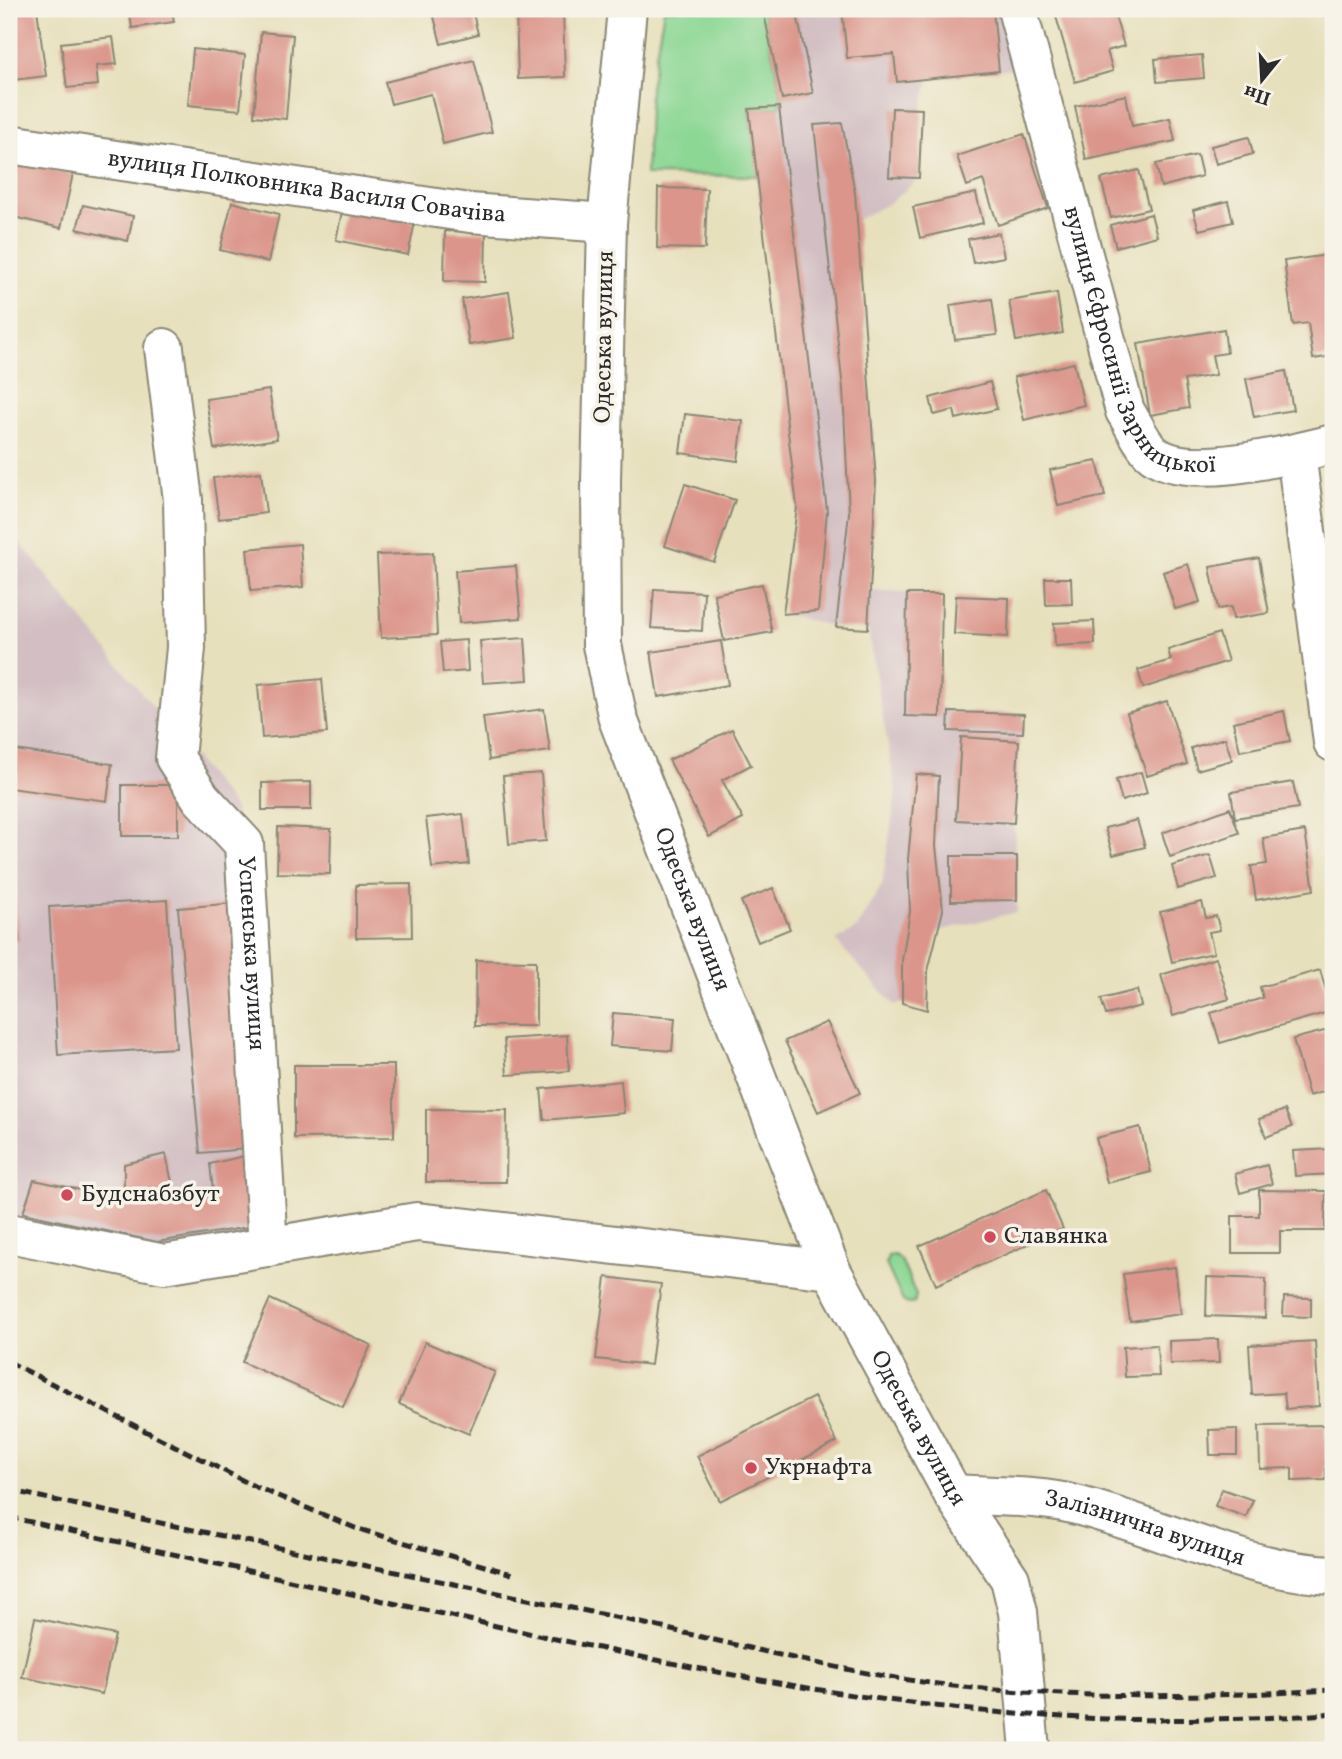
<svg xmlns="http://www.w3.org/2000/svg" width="1342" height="1759" font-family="Vollkorn,serif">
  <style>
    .industrial { fill: #d2bec3 }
    .green { fill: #8cd794; stroke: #5c8160; stroke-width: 2 }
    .building { fill: #db958b }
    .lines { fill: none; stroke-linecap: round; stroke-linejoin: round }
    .street-casing { stroke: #898674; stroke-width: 42 }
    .secondary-casing { stroke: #898674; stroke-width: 42 }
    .primary-casing { stroke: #898674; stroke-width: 42 }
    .street { stroke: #fff; stroke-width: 38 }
    .secondary { stroke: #fff; stroke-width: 38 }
    .primary { stroke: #fff; stroke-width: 38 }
    .rail { stroke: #2b2b2b; stroke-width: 5; stroke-dasharray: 10 5; stroke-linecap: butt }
    .poi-dot { fill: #d1495b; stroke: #f7f3e8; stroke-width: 2.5 }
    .labels { text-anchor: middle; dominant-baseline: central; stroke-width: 7; stroke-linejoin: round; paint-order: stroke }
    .street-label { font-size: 24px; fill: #2b2b2b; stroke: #f7f3e8 }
    .poi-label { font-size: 24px; fill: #2b2b2b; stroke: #f7f3e8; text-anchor: start }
  </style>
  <rect width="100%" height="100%" fill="#f7f3e8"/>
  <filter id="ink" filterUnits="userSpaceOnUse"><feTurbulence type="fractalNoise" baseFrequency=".0143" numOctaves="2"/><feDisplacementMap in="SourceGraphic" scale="14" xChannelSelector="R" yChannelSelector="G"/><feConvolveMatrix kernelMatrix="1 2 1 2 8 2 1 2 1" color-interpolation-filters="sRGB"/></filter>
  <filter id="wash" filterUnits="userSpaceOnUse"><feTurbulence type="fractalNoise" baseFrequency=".00686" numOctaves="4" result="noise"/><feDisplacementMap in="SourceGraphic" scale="28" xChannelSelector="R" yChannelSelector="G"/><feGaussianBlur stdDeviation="1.57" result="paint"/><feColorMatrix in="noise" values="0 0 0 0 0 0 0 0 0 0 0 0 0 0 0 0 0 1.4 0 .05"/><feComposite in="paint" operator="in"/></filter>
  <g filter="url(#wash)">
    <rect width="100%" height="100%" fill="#e7e0bd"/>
    <path class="industrial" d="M763,9H1000L1017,68L929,79L922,109L919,178L891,202L857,220L876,481L870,590L942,594L940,706L949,712L1024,714L1023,733L1019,741L1014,823L1017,912L938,931L928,971L927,1010L902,1003L895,1006L836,941L857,928L882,885L896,793L868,630L836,627L783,614L797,507L749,109L782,99Z
      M9,529L235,808L275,1236L130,1283L9,1234Z"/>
    <path class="green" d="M664,9H763L782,99L779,107L749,110L758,176L646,175L650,88Z
      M894,1255L901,1260L916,1295L914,1303L908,1304L903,1301L886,1264L888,1256Z"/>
    <g id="blocks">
      <path class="building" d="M9,9H37L46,76L14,80Z
        M129,9H172L174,22L132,28Z
        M432,9H472L478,34L441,44Z
        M516,9H563L565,77L518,79Z
        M763,9H796L813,93L782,99Z
        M842,9H920L921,13L993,9L999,71L897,82L894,54L847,58Z
        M1070,9H1113L1124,46L1107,51L1113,71L1075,82L1055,13Z
        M261,32L293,35L286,119L254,116Z
        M113,37L117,64L96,66L98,85L67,88L61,43Z
        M193,49L245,55L240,110L188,105Z
        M1202,55L1204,78L1157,82L1155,59Z
        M474,60L492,132L443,144L431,94L391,104L385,82Z
        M1126,95L1132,126L1170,118L1175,141L1086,160L1075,106Z
        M779,107L827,511L818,611L783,614L797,507L749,109Z
        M892,108L922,109L919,178L889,177Z
        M842,123L855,193L876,481L868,629L836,627L849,513L843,389L814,125Z
        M1024,134L1048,208L998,225L983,180L967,186L957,156Z
        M1249,137L1253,154L1216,164L1211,146Z
        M1197,155L1202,176L1161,187L1156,164Z
        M18,161L73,174L61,228L9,216V200Z
        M1139,170L1149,209L1111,218L1101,179Z
        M658,188L707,189L705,249L657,248Z
        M976,193L983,223L920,238L913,207Z
        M1228,201L1233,222L1199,230L1193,210Z
        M232,202L279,214L268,262L220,250Z
        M83,205L133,216L128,241L77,229Z
        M343,207L415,222L408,255L336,240Z
        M1151,214L1157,236L1116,247L1110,225Z
        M445,231L486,232L485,282L444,281Z
        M999,233L1004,257L973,263L968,239Z
        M1328,255L1333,293V356L1313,359L1308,323L1293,325L1284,261Z
        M509,292L516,338L469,345L462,299Z
        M1057,293L1063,333L1016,341L1009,301Z
        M992,299L997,335L955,340L950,305Z
        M1224,329L1227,353L1212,355L1216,375L1184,380L1189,408L1150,415L1138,344Z
        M1074,363L1084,405L1024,420L1014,377Z
        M1286,371L1293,410L1254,417L1246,379Z
        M990,382L997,409L956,419L954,410L934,415L930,398Z
        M269,390L277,439L214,449L206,399Z
        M685,414L743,421L738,461L680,453Z
        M1097,461L1105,496L1058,506L1050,470Z
        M261,472L266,513L219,519L213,478Z
        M685,484L735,500L714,562L665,546Z
        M300,544L303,587L251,591L247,549Z
        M433,553L437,635L381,638L377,555Z
        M1259,558L1269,613L1233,619L1231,607L1218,609L1210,567Z
        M1188,564L1200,602L1175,609L1163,572Z
        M516,566L521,618L459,623L455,571Z
        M1045,578H1071L1072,604L1046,605Z
        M762,584L772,632L724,641L714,594Z
        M654,589L704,592L702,631L651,628Z
        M907,594H942L940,717L905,716Z
        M956,596L1009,598L1008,637L954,634Z
        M1094,621L1095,644L1055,646L1054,623Z
        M1219,633L1228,661L1143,688L1138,670L1171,660L1168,650Z
        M525,638L528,680L483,683L480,641Z
        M466,640L468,671L443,673L440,642Z
        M721,641L728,685L658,697L651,652Z
        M322,679L327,733L262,738L258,685Z
        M1167,701L1187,764L1147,776L1127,713Z
        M544,709L550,751L489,760L483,717Z
        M1284,711L1290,741L1240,751L1233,722Z
        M949,712L1024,714L1023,733L948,731Z
        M732,729L751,765L722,780L743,819L709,837L669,760Z
        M961,737L1019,741L1014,823L956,820Z
        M1225,738L1232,760L1197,770L1191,748Z
        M15,750L112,764L107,801L9,788Z
        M1141,772L1147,793L1122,801L1116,780Z
        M541,773L546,841L509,844L503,776Z
        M916,774L939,776L936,846L943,910L928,971L927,1010L902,1003V960L910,912L908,859Z
        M311,782V810H262V783Z
        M1293,782L1298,808L1235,818L1231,792Z
        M122,785H178V836H122Z
        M1230,808L1239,833L1170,857L1162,833Z
        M463,814L469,864L432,868L426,818Z
        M1137,820L1145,847L1113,855L1105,828Z
        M278,827L331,829L330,874L277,873Z
        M1305,831L1314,890L1256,900L1251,866L1267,864L1263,838Z
        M9,839L19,941L9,942Z
        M1210,855L1217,878L1178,889L1172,866Z
        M951,856H1017V900L951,901Z
        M411,884L412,937L356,938V885Z
        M773,888L790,929L758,942L741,901Z
        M167,900L176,1048L58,1055L49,907Z
        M1202,902L1206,918L1216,916L1220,930L1209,932L1214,953L1172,962L1160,912Z
        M236,903L258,1148L200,1153L178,908Z
        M1216,958L1229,999L1173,1016L1161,975Z
        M476,960L536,961V1026H475Z
        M1320,970L1332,1011L1220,1043L1211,1013L1263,998L1260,987Z
        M1137,990L1141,1006L1106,1015L1101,999Z
        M613,1013L675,1018L672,1051L610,1046Z
        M827,1022L860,1093L818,1112L785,1041Z
        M1332,1029L1333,1089L1309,1096L1293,1039Z
        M567,1035L569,1071L507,1075L504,1039Z
        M294,1065H394V1137L294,1138Z
        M621,1081L624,1113L544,1120L541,1089Z
        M426,1109L507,1110L506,1182H426Z
        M1285,1110L1292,1127L1266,1137L1259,1119Z
        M1140,1127L1151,1172L1107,1183L1096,1138Z
        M1333,1149V1174L1295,1176L1293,1151Z
        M166,1154L176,1202L213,1191L210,1164L248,1155L261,1225L157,1242L23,1213L34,1180L124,1199V1164Z
        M1267,1165L1272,1184L1240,1193L1235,1174Z
        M1046,1190L1063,1229L936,1285L919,1246Z
        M1259,1190L1326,1191L1325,1231H1280V1253H1232V1216H1259Z
        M1175,1267L1181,1314L1130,1321L1123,1274Z
        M606,1277L661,1284L651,1365L596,1359Z
        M1207,1277L1266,1279L1265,1318L1206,1316Z
        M1284,1297L1311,1298V1317L1283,1316Z
        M270,1299L371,1345L343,1407L242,1362Z
        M1218,1339L1219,1363L1170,1364L1169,1341Z
        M1315,1341L1319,1406L1286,1409L1284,1393L1252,1395L1249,1345Z
        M425,1342L495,1372L469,1434L399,1404Z
        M1157,1345L1159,1376L1125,1377L1123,1347Z
        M814,1397L837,1442L720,1501L697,1456Z
        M1325,1425L1326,1480L1292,1481V1468L1260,1469L1259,1426Z
        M1237,1429V1455H1210L1209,1430Z
        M1222,1489L1253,1500L1246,1517L1215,1506Z
        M35,1618L115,1635L102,1694L22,1677Z"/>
    </g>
  </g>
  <g filter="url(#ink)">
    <use href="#blocks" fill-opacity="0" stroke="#898674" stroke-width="2"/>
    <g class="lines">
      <g class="street-casing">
        <g id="street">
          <path id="s1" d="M164,348L183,500L186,648L175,758L201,798L244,844L268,1247"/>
          <path d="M1296,453L1333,742"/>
          <path d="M9,1233L164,1264L417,1222L831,1270"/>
          <path id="s2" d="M953,1494C993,1497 1038,1495 1076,1505C1163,1527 1243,1571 1333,1575"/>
        </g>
      </g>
      <g class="secondary-casing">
        <g id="secondary">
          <path id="s3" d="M1017,9L1125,411C1133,423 1141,442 1151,452C1184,483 1292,454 1333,444"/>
          <path id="s4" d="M9,144L470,213L607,223"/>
        </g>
      </g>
      <g class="primary-casing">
        <g id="primary">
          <path id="s5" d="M627,9L607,223L601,481L602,645L618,719L831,1270L953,1494L1010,1579L1018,1612L1030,1750"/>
        </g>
      </g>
      <use href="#street" class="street"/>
      <use href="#secondary" class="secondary"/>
      <use href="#primary" class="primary"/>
      <path class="rail" d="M9,1362L254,1486L355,1528L512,1574
        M9,1490C202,1533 397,1572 591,1612C725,1640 858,1680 996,1690C1108,1699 1221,1696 1333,1690
        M9,1517C176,1555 343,1592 510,1629C739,1679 970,1726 1205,1719C1248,1718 1291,1718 1333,1713"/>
    </g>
  </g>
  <g class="poi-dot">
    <circle cx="67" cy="1195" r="7"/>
    <circle cx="990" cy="1237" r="7"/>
    <circle cx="751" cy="1468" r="7"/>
  </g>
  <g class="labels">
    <g class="street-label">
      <text stroke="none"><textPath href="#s4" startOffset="301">вулиця Полковника Василя Совачіва</textPath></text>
      <text stroke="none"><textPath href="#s3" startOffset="369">вулиця Єфросинії Зарницької</textPath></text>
      <text transform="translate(605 337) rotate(-89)">Одеська вулиця</text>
      <text stroke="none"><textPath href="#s5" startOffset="917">Одеська вулиця</textPath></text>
      <text stroke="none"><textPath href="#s1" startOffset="632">Успенська вулиця</textPath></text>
      <text stroke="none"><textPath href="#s5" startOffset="1484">Одеська вулиця</textPath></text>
      <text stroke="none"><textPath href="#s2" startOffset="196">Залізнична вулиця</textPath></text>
    </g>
    <g class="poi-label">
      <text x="81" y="1195">Будснабзбут</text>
      <text x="1004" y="1237">Славянка</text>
      <text x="765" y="1468">Укрнафта</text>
    </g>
  </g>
  <rect width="1342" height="1759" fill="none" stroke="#f7f3e8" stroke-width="35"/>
  <g transform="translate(1262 80) rotate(198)" stroke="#f7f3e8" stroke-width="5" paint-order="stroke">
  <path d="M0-5L12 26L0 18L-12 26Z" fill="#2b2b2b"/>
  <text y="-10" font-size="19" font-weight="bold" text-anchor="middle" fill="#2b2b2b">Пн</text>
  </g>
</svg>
